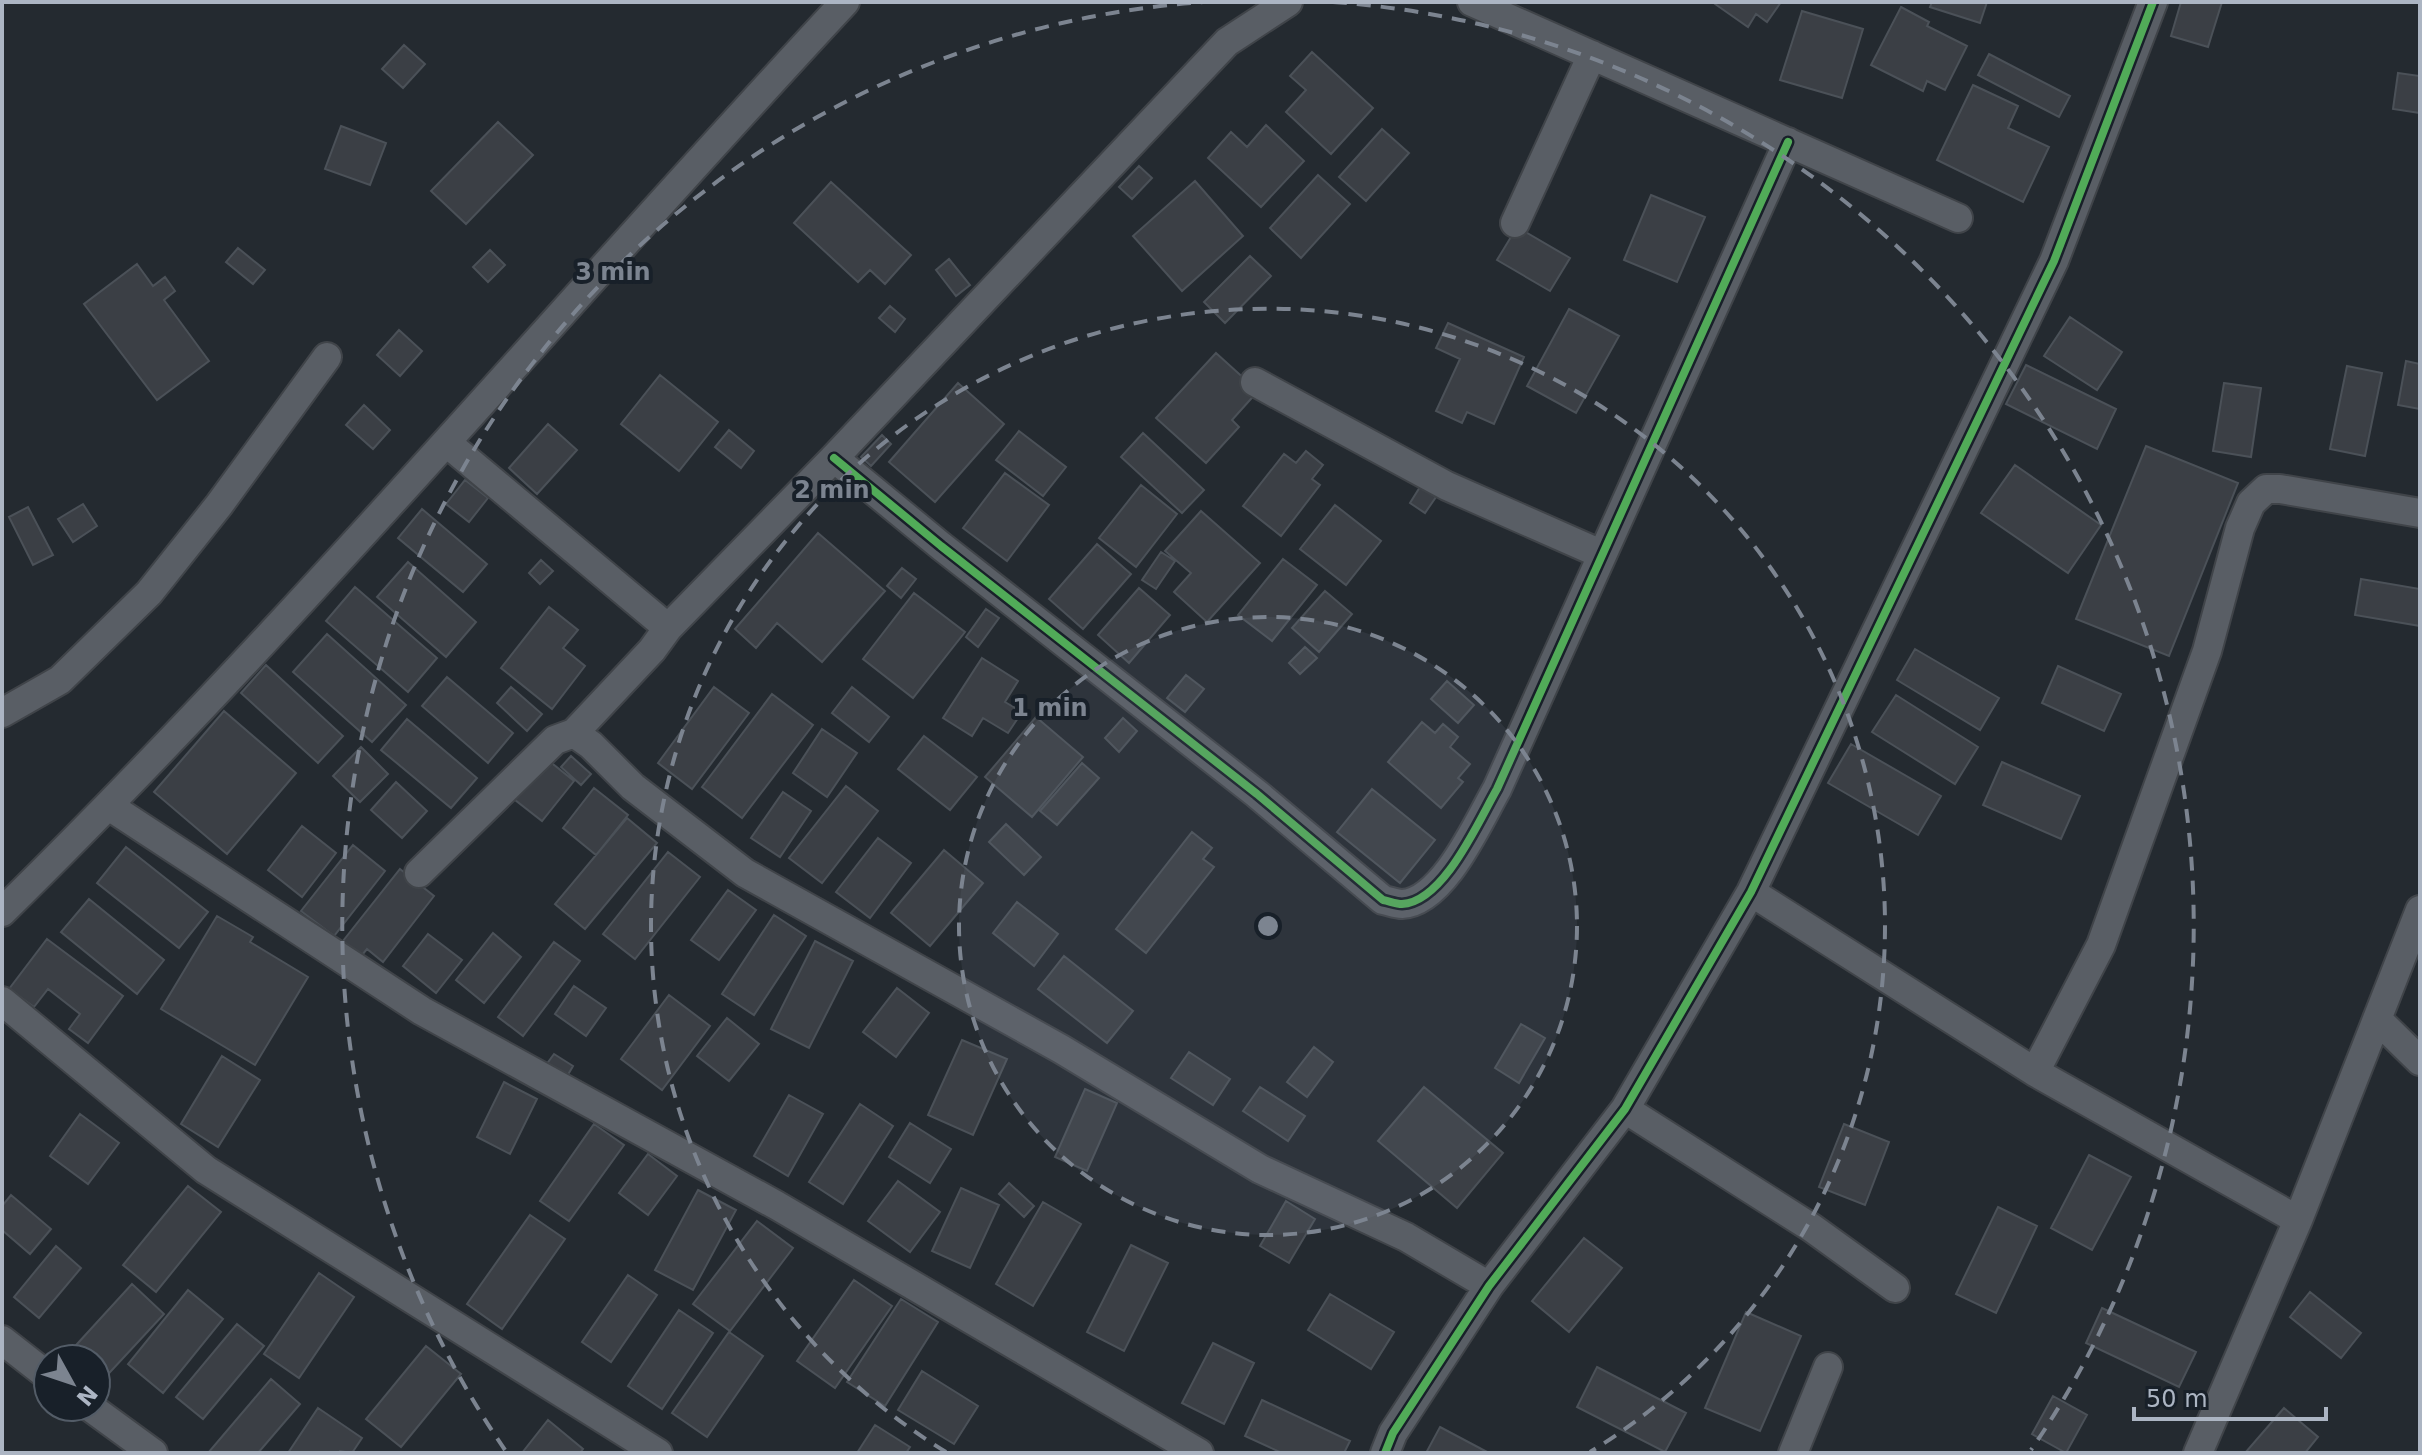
<svg xmlns="http://www.w3.org/2000/svg" width="2422" height="1455" font-family="'DejaVu Sans',sans-serif">
  <style>
    .building { fill: #3b3f45; stroke: #4b5158; stroke-width: 2 }
    .lines { fill: none; stroke-linecap: round; stroke-linejoin: round }
    .minor-casing { stroke: #404449; stroke-width: 32 }
    .minor { stroke: #595e65; stroke-width: 28 }
    .cycleway-casing { stroke: #182029; stroke-width: 13 }
    .cycleway { stroke: #51ab58; stroke-width: 8 }
    .ring { fill: none; stroke: #7c8490; stroke-width: 4; stroke-dasharray: 14 10 }
    .centre { fill: #7c8490; stroke: #182029; stroke-width: 4 }
    .ring-label { font-size: 24px; text-anchor: middle; font-weight: bold; fill: #7c8490; stroke: #182029; stroke-width: 8; stroke-linejoin: round; paint-order: stroke }
  </style>
  <rect width="100%" height="100%" fill="#242a30"/>
  <path class="building" d="M1716,2H1781L1767,22L1756,14L1748,27L1715,4Z
    M1932,2H1987L1980,23L1930,7Z
    M2181,2H2222L2208,47L2171,36Z
    M1901,7L1929,22L1927,26L1967,46L1945,90L1927,81L1923,91L1871,65Z
    M1802,11L1863,29L1842,98L1780,80Z
    M404,45L425,64L403,88L382,69Z
    M1312,52L1373,108L1331,154L1286,112L1306,90L1290,76Z
    M1989,54L2070,96L2059,117L1978,75Z
    M2398,73L2420,76V113L2393,109Z
    M1973,85L2018,106L2008,128L2049,147L2023,202L1937,160Z
    M498,122L533,155L466,224L431,191Z
    M1266,125L1304,161L1261,207L1208,158L1231,132L1247,147Z
    M341,126L386,143L370,185L325,169Z
    M1382,129L1409,153L1366,201L1339,177Z
    M1139,166L1152,178L1132,199L1119,187Z
    M1318,175L1350,204L1301,258L1270,228Z
    M1195,181L1243,236L1182,291L1133,236Z
    M831,182L911,255L885,284L870,270L858,282L794,223Z
    M1651,195L1705,217L1677,282L1624,260Z
    M1517,227L1570,258L1550,291L1497,260Z
    M238,248L265,270L253,284L226,262Z
    M490,250L505,265L488,282L473,267Z
    M1250,256L1271,276L1225,323L1204,302Z
    M949,259L970,285L956,296L936,270Z
    M137,264L153,286L165,277L175,291L164,300L209,361L157,400L84,304Z
    M890,306L905,319L895,332L879,318Z
    M1569,309L1619,336L1576,413L1527,386Z
    M2070,317L2122,352L2097,390L2044,356Z
    M1448,323L1524,357L1494,424L1467,412L1462,423L1436,411L1460,359L1436,348Z
    M399,330L422,351L400,376L377,355Z
    M1216,353L1258,391L1232,420L1239,427L1206,463L1156,418Z
    M2406,361L2420,364V409L2398,405Z
    M2026,365L2116,409L2097,449L2006,404Z
    M2347,366L2382,373L2365,456L2330,449Z
    M660,375L718,422L679,471L621,424Z
    M958,383L1004,424L935,502L889,462Z
    M2224,383L2261,388L2251,457L2213,451Z
    M364,405L390,430L373,449L346,425Z
    M548,424L577,450L537,494L509,468Z
    M729,430L754,451L741,468L715,447Z
    M1019,431L1066,467L1043,496L996,460Z
    M1143,433L1204,490L1182,513L1121,457Z
    M882,435L891,444L871,466L861,457Z
    M2146,446L2238,483L2169,656L2076,619Z
    M1306,451L1323,465L1312,479L1320,485L1281,536L1243,506L1284,454L1296,463Z
    M2015,465L2101,525L2068,573L1981,513Z
    M1005,473L1049,505L1007,561L963,528Z
    M465,480L488,498L469,522L446,504Z
    M1141,485L1177,514L1136,567L1099,538Z
    M1420,487L1436,497L1425,513L1410,503Z
    M83,504L97,526L73,542L58,519Z
    M1335,505L1381,541L1346,585L1300,549Z
    M28,507L53,555L33,565L9,517Z
    M422,509L487,564L463,592L398,538Z
    M1201,511L1260,563L1207,622L1174,592L1191,573L1165,551Z
    M818,533L885,591L822,662L777,623L756,648L735,629Z
    M1097,544L1131,574L1083,629L1049,599Z
    M1161,552L1175,561L1156,589L1142,580Z
    M1283,559L1317,585L1272,641L1238,615Z
    M541,560L553,571L540,584L529,573Z
    M408,562L476,622L446,657L377,597Z
    M902,568L916,579L901,598L887,586Z
    M2361,579L2420,589V626L2355,615Z
    M355,587L437,658L408,692L326,621Z
    M1139,588L1170,615L1129,663L1098,635Z
    M1325,591L1352,614L1319,652L1292,628Z
    M914,593L965,632L913,698L863,659Z
    M549,607L578,630L563,648L585,666L552,709L501,668Z
    M986,609L999,618L978,647L966,637Z
    M327,634L406,705L372,742L293,672Z
    M1305,647L1317,658L1300,674L1289,663Z
    M1915,649L1999,698L1980,730L1897,680Z
    M982,658L1018,681L1005,702L1022,712L1008,733L983,718L972,736L943,718Z
    M266,665L343,736L318,763L241,693Z
    M2058,666L2121,694L2104,731L2042,703Z
    M1186,675L1204,689L1185,712L1167,698Z
    M447,677L513,733L488,763L422,706Z
    M1447,681L1474,705L1458,723L1431,699Z
    M511,687L542,714L527,731L497,703Z
    M714,687L749,713L692,789L658,763Z
    M852,687L889,717L869,742L832,713Z
    M772,694L813,725L742,818L702,787Z
    M1896,695L1978,747L1955,784L1872,732Z
    M224,711L296,773L227,854L154,792Z
    M1036,717L1083,757L1032,817L985,777Z
    M1123,718L1137,731L1119,752L1105,738Z
    M407,719L477,778L451,808L381,750Z
    M1422,722L1435,733L1443,724L1458,737L1450,747L1470,764L1458,778L1463,782L1441,808L1388,762Z
    M822,729L857,753L827,797L793,773Z
    M924,736L977,777L950,810L898,769Z
    M1851,744L1941,796L1918,835L1828,783Z
    M361,747L388,774L360,802L333,776Z
    M543,756L574,781L542,821L510,796Z
    M571,756L591,774L581,785L561,767Z
    M2002,762L2080,796L2061,839L1983,805Z
    M1082,763L1099,778L1057,825L1040,811Z
    M396,782L427,811L402,838L371,810Z
    M846,786L878,811L822,883L789,858Z
    M594,788L628,815L596,855L563,828Z
    M1372,789L1435,840L1400,883L1337,832Z
    M783,792L811,811L780,857L751,838Z
    M627,818L657,843L585,929L555,904Z
    M1006,824L1041,857L1024,875L989,842Z
    M302,826L336,853L302,897L268,870Z
    M1192,832L1212,848L1203,859L1214,867L1146,953L1116,929Z
    M878,838L911,863L870,918L836,892Z
    M353,845L385,871L334,936L301,911Z
    M126,847L208,912L179,948L97,883Z
    M944,850L983,883L930,946L891,913Z
    M668,852L700,877L635,959L603,934Z
    M400,869L434,896L383,962L367,949L358,960L339,946Z
    M728,890L756,910L719,960L691,940Z
    M89,899L164,960L137,994L61,932Z
    M1017,902L1058,934L1034,966L993,933Z
    M774,915L806,936L754,1015L722,994Z
    M217,916L253,937L250,942L308,977L255,1065L161,1009Z
    M493,933L521,957L484,1003L456,980Z
    M428,934L462,960L436,993L403,966Z
    M47,939L123,996L88,1043L69,1029L80,1014L48,989L34,1007L9,989Z
    M815,941L853,961L809,1048L771,1029Z
    M554,942L580,961L523,1036L498,1017Z
    M1064,956L1133,1011L1107,1043L1038,989Z
    M574,986L606,1008L586,1036L555,1014Z
    M897,988L929,1013L896,1057L863,1032Z
    M669,995L710,1026L662,1090L621,1059Z
    M727,1018L759,1044L729,1081L697,1056Z
    M1521,1024L1545,1038L1519,1083L1495,1068Z
    M962,1040L1007,1059L973,1135L928,1115Z
    M1314,1047L1333,1062L1307,1097L1287,1082Z
    M1189,1052L1230,1079L1213,1105L1171,1078Z
    M554,1054L573,1066L566,1078L546,1065Z
    M222,1056L260,1080L218,1147L181,1124Z
    M504,1082L537,1099L510,1154L477,1137Z
    M1260,1087L1305,1116L1288,1141L1243,1111Z
    M1424,1087L1503,1153L1457,1208L1378,1141Z
    M1085,1089L1117,1103L1087,1171L1055,1157Z
    M789,1095L823,1114L788,1176L754,1156Z
    M860,1104L893,1126L843,1204L809,1182Z
    M80,1114L119,1143L88,1184L50,1156Z
    M910,1123L951,1149L930,1183L889,1157Z
    M594,1124L624,1145L569,1221L540,1201Z
    M1844,1124L1889,1142L1865,1205L1819,1187Z
    M648,1154L677,1176L648,1215L619,1193Z
    M2089,1155L2131,1177L2092,1250L2051,1228Z
    M898,1181L940,1212L910,1252L868,1221Z
    M1009,1183L1034,1206L1024,1217L999,1194Z
    M188,1186L221,1212L156,1292L123,1265Z
    M961,1188L999,1205L970,1268L932,1251Z
    M698,1190L736,1210L693,1290L655,1270Z
    M11,1195L51,1229L30,1254L2,1230V1206Z
    M1286,1201L1315,1219L1289,1263L1260,1246Z
    M1043,1202L1081,1224L1033,1306L996,1284Z
    M1998,1207L2037,1226L1996,1313L1956,1294Z
    M530,1215L565,1239L502,1329L467,1304Z
    M757,1221L793,1248L730,1331L693,1304Z
    M1584,1238L1622,1268L1569,1332L1532,1301Z
    M1131,1245L1168,1263L1124,1351L1087,1332Z
    M56,1246L81,1268L39,1318L14,1297Z
    M319,1273L354,1297L299,1378L264,1354Z
    M628,1275L657,1295L611,1362L582,1342Z
    M854,1280L892,1306L835,1388L797,1361Z
    M132,1284L164,1314L99,1384L96,1381V1359H72L67,1355Z
    M188,1290L223,1319L163,1393L128,1364Z
    M2310,1292L2361,1333L2341,1358L2290,1317Z
    M1330,1294L1394,1332L1371,1369L1308,1330Z
    M901,1299L938,1322L885,1406L847,1382Z
    M2102,1308L2196,1352L2179,1387L2086,1343Z
    M679,1310L713,1333L662,1409L628,1386Z
    M1746,1312L1801,1336L1760,1431L1705,1408Z
    M237,1324L264,1346L203,1419L176,1397Z
    M729,1332L763,1356L707,1437L672,1413Z
    M1213,1343L1254,1363L1224,1424L1182,1403Z
    M426,1346L461,1374L401,1447L366,1419Z
    M1597,1367L1686,1413L1665,1452L1577,1407Z
    M922,1371L978,1406L954,1444L898,1410Z
    M271,1379L300,1404L258,1453H208Z
    M2053,1396L2087,1415L2066,1453L2032,1434Z
    M1262,1400L1350,1441L1344,1453H1282L1245,1436Z
    M318,1408L362,1438L352,1453L340,1451L338,1453H288Z
    M2284,1408L2318,1437L2305,1453H2245Z
    M548,1420L583,1449L580,1453H522Z
    M875,1425L910,1447L906,1453H857Z
    M1440,1427L1489,1453H1426Z"/>
  <g class="lines">
    <g class="minor-casing">
      <path id="minor" d="M1472,2L1958,218
        M1515,223L1592,55
        M1255,382L1447,486L1601,554
        M834,458L941,546L1257,794L1383,900C1389,901 1396,904 1402,904C1444,902 1479,820 1497,789L1788,142
        M668,628L834,458L1227,42L1288,2
        M2,713L60,680L149,593L219,505L327,357
        M574,733L591,745L633,787L745,873L1061,1049L1260,1169L1406,1237L1489,1286
        M109,806L422,1011L776,1205L1199,1453
        M419,873L555,740L574,733L652,650L668,628L447,443
        M1751,892L2035,1072L2298,1220
        M2,912C297,622 563,305 845,2
        M2,1001L206,1170L658,1453
        M2377,1019L2420,1061
        M2035,1072L2101,945L2207,651L2240,528L2251,503L2266,489H2280L2420,513
        M1625,1109L1812,1228L1895,1288
        M2,1340L48,1376
        M90,1407L153,1453
        M1385,1453L1393,1433L1489,1286L1625,1109L1751,892L2054,261L2153,2
        M1793,1453L1828,1367
        M2198,1453L2298,1220L2420,910"/>
    </g>
    <use href="#minor" class="minor"/>
    <g class="cycleway-casing">
      <path id="cycleway" d="M834,458L941,546L1257,794L1383,900C1389,901 1396,904 1402,904C1444,902 1479,820 1497,789L1788,142
        M1385,1453L1393,1433L1489,1286L1625,1109L1751,892L2054,261L2153,2"/>
    </g>
    <use href="#cycleway" class="cycleway"/>
  </g>
  <circle cx="1268" cy="926" r="309" fill="#7c8490" fill-opacity=".12"/>
  <g class="ring">
    <circle cx="1268" cy="926" r="309"/>
    <path d="M946 1452A617 617 0 1 1 1590 1452"/>
    <path d="M505 1450A926 926 0 0 1 1203 2M1333 2A926 926 0 0 1 2031 1450"/>
  </g>
  <circle cx="1268" cy="926" r="12" class="centre"/>
  <g class="ring-label">
    <text x="613" y="280">3 min</text>
    <text x="832" y="498">2 min</text>
    <text x="1050" y="716">1 min</text>
  </g>
  <rect width="2422" height="1455" fill="none" stroke="#acb5c3" stroke-width="8"/>
  <g transform="translate(72 1383) rotate(130)"><circle r="38" fill="#182029" stroke="#535c67" stroke-width="2"/>
  <path d="M0-6L14 30L0 20L-14 30Z" fill="#7c8490"/>
  <text y="-12" font-size="22" font-weight="bold" text-anchor="middle" fill="#acb5c3">N</text>
  </g>
  <path d="M2134 1407v12h192v-12" fill="none" stroke="#acb5c3" stroke-width="4"/>
  <text x="2146" y="1407" font-size="24" fill="#acb5c3" stroke="#182029" stroke-width="6" paint-order="stroke">50 m</text>
</svg>
